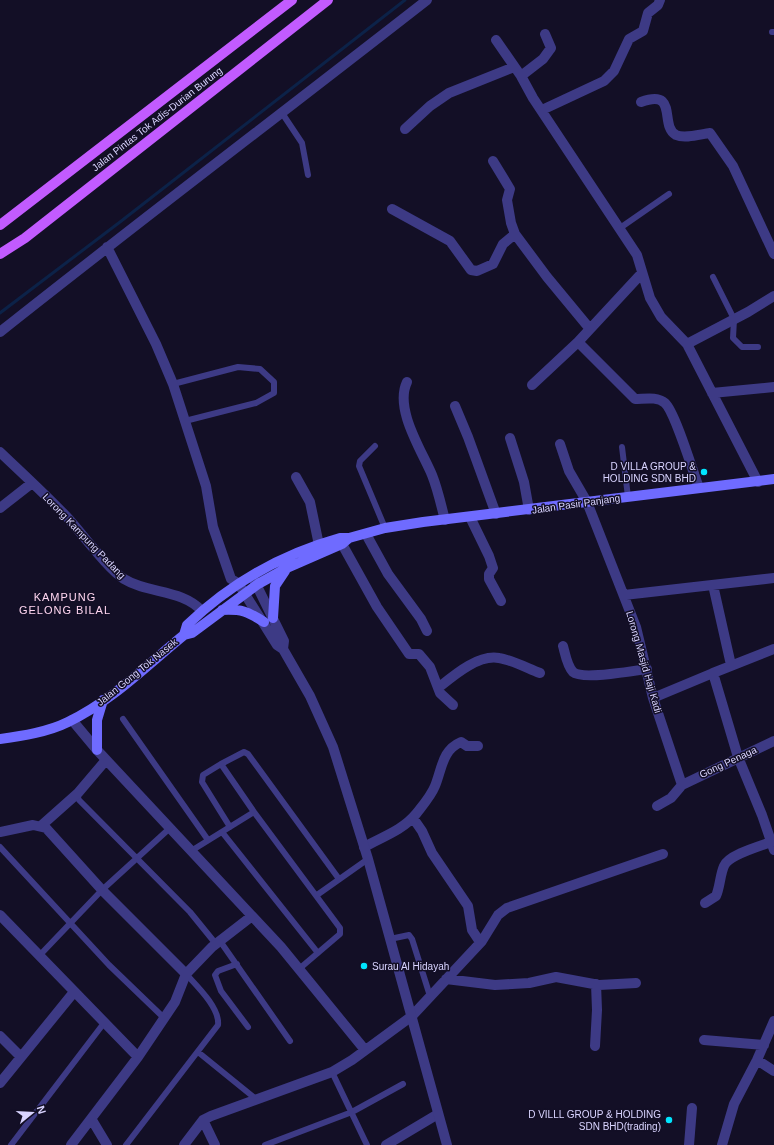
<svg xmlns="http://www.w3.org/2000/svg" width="774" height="1145" font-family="Arial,sans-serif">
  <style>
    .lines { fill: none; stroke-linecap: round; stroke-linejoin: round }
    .stream { stroke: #0c2248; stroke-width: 3 }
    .service { stroke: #3d3a85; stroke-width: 6 }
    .minor { stroke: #3d3a85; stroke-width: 10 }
    .tertiary { stroke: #3d3a85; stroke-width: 10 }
    .secondary { stroke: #6f6bff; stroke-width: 10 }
    .primary { stroke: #c25bff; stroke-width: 10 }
    .poi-dot { fill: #00e5ff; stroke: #130f26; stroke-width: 1.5 }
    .labels { text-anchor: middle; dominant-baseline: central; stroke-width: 3; stroke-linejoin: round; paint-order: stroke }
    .street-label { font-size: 10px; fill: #d9d4ff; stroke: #130f26 }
    .poi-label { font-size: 10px; fill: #d9d4ff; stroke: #130f26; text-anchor: end }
    .neighbourhood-label { font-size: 11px; letter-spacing: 1px; fill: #ffd6f0; stroke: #130f26 }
  </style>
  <rect width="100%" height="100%" fill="#130f26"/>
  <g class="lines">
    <path class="stream" d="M0,313L120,222L405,0"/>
    <path class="service" d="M772,32H774
      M282,113L302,143L308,175
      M620,228L669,194
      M713,277L734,319L733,338L742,347H758
      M173,384L238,367L260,369L274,382V393L256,403L185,421
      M375,446L360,461L359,466L385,528
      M622,447L628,497
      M123,719L208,840
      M221,764L244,752L248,754L339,879
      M78,793L77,795L79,800L190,912L216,944
      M230,827L202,782L203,775L221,764L254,812L340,928V934L299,969
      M222,832L318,953
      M0,847L109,965L164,1018
      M191,851L254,812
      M317,895L368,859
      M390,939L409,935L412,939L430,996
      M220,941L290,1041
      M39,956L102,890L170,828
      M237,964L218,971L215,975L221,991L248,1027
      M198,1052L256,1099
      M332,1072L367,1145
      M11,1145L104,1023
      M126,1145L218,1025C220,1008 197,986 186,974
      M265,1145L352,1112L403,1084"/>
    <path class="minor" d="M496,40L521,76L533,98L637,255L650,298L661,317L687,344L758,482
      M521,76L543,59L551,48L545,34
      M641,102C679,88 659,126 676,135C685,139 701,134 710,133L733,166L774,254
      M542,110L604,81L614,71L629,39L643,31L648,13L658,5L660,0
      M405,129L430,106L449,93L514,67
      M493,161L510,189L507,200L511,223L515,234L547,277L590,329
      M392,209L450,241L471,270L477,271L493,264L503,244L515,234
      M107,247L156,344L173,384L206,486L213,527L231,579L238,583
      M0,332C141,220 285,111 427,0
      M578,342L635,399C644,399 657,396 665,403C675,412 693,472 699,488
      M687,344L748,312L774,296
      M407,382C394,409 422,451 432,475C438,490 441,505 445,520
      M532,385L578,342L642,273
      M712,393L774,387
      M455,406L468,437L496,514
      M510,438L524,482L529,510
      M560,444L569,471L587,502L636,627L653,698L682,785
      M0,452C22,473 45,494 66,516C82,533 106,567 124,579C148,594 182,589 202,611
      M296,477L310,502L319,545
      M0,508L32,483
      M470,517L489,556L493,568L489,574V579L501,601
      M366,534L388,574L421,619L427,631
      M342,544L377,607L409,654H419L430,667L440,693L453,705
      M713,585L731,665
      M624,595L774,578
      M563,646C565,653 567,666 573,672C582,680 633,671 647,669
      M774,649L713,673L738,757L762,815L774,850
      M438,688C453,676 478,654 499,658C512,660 527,668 540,673
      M653,698L713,673
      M72,720L97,750L281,947L365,1050
      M657,806L671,798L682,785L774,741
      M413,818L422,831L432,853L468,906L472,930L480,942
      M42,825L78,793L106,760
      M0,832L33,825L46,828L102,890L186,974
      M364,847C382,837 403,830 416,814C423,805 431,796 435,786C442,769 442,750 461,742L467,746H478
      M705,903L716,896C720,887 720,875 724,866C728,855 760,846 771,842
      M0,915L138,1057
      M446,979L495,985L529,983L556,977L599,985L636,983
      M0,1036L21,1057
      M704,1040L764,1045
      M595,1046L597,1010L596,984
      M757,1060L774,1071
      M0,1083L74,992
      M92,1120L107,1145
      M203,1120L215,1145
      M71,1145L138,1057L175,1002L186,974L212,947L252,916
      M184,1145L203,1120L211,1116L332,1072L352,1060L412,1016L482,941L498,915L507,908L663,854
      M386,1145L438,1114
      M689,1145L692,1108
      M722,1145L734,1104L757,1060L774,1021"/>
    <path class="tertiary" d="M253,578L284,641L283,649
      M238,583L277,645L283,649L310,696L333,747L368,859L447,1145"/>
    <path class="secondary" d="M222,610C241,609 247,611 264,622
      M273,618L275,586L285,571
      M184,635L187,625C230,584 282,554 340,538H349L385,528L423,522L774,479
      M0,739C22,736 48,732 68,722C112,701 147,665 184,635L192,633L258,584L287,568L342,544L349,538
      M97,750V720L103,700"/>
    <path class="primary" d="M0,225L292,0
      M0,254L25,238L328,0"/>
  </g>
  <g class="poi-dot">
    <circle cx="704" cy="472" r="4"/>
    <circle cx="364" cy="966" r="4"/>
    <circle cx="669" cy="1120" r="4"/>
  </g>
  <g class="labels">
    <g class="street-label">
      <text transform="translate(157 119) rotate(-38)">Jalan Pintas Tok Adis-Durian Burung</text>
      <text transform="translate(576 504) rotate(-8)">Jalan Pasir Panjang</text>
      <text transform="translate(84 536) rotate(46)">Lorong Kampung Padang</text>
      <text transform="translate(644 662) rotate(74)">Lorong Masjid Haji Kadi</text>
      <text transform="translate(137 672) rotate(-39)">Jalan Gong Tok Nasek</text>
      <text transform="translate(728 762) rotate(-25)">Gong Penaga</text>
    </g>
    <g class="poi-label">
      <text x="696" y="466">D VILLA GROUP &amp;<tspan x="696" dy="12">HOLDING SDN BHD</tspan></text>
      <text x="372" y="966" text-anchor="start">Surau Al Hidayah</text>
      <text x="661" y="1114">D VILLL GROUP &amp; HOLDING<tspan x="661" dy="12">SDN BHD(trading)</tspan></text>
    </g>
    <g class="neighbourhood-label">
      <text x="65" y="597">KAMPUNG<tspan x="65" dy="13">GELONG BILAL</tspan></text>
    </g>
  </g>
  <g transform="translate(32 1113) rotate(72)" stroke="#130f26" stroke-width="3" paint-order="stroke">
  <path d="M0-3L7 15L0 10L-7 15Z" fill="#d9d4ff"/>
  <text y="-6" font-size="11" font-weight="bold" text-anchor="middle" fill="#d9d4ff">N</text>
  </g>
</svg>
